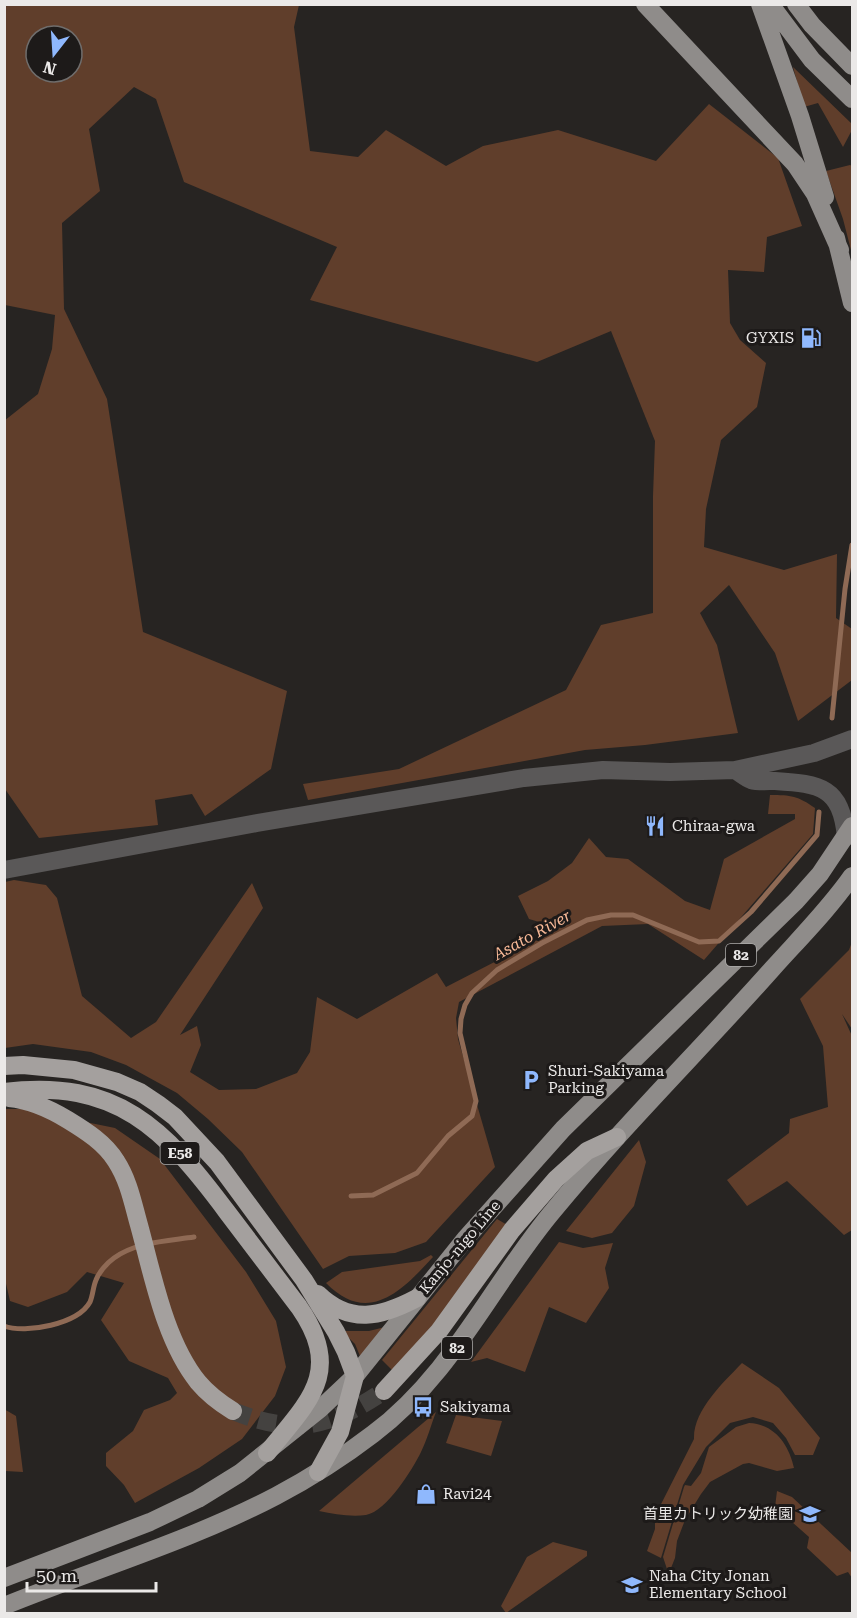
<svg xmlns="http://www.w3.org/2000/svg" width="857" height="1618" font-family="'Roboto Serif','Noto Sans JP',serif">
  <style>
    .green { fill: #603e2b; fill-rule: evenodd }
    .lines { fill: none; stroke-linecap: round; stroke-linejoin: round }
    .stream { stroke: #8f6a55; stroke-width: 5 }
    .highway-tunnel { stroke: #444240; stroke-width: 18; stroke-dasharray: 18 9; stroke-linecap: butt }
    .minor { stroke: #5a5858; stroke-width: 18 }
    .major { stroke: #8f8c8a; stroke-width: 18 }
    .highway { stroke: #a4a09e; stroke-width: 18 }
    .labels { text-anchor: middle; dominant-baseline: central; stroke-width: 6; stroke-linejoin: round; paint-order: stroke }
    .shield { fill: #1d1a19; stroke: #adabaa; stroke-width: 1.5 }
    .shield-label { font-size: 14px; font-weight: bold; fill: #ebe9e8 }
    .poi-label { font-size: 15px; fill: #ebe9e8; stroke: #1d1a19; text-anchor: start }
    .street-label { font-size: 15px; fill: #ebe9e8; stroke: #1d1a19 }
    .water-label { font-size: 16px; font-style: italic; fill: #f8b997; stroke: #1d1a19 }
  </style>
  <rect width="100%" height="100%" fill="#272422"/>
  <path class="green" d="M5,5H299L294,27L310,151L358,157L386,130L446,166L483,146L558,130L656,161L709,104L778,158L802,226L767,237L764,272L728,270L730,323L740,340L766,363L757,407L721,440L706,509L704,547L784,570L837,554L836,618L852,629V680L798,721L775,653L729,585L700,613L717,645L738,733L645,745L585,750L308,800L303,784L399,769L566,690L601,625L653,613V496L655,441L611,331L537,362L310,300L337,247L184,182L156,99L134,87L89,129L100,191L62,223L64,309L107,399L143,632L287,691L271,769L205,816L192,794L155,800L158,825L39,838L5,789L4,421L38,394L52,349L55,315L5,305ZM36,36H72V72H36Z
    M793,67L852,124V130L843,147L818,103L804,107Z
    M850,165L852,166V254L843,219L826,171Z
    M770,795C791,795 798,796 815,808L813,834L704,960L648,924L602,926L459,1002L456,1018L458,1039L495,1167L426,1242L395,1253L349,1256L323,1269L242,1152L208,1119L177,1093L126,1065L91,1052L33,1044L5,1048V882L14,880L46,885L57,898L82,996L131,1038L156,1022L252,883L263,908L180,1035L197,1026L201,1045L190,1072L219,1090L256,1089L297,1073L310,1052L317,997L357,1019L437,973L446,987L547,935L546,924L529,919L518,896L548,881L572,863L589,838L606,857L628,859L685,901L710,910L724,859L795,819V814H768Z
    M852,942V1029L842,1014L852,1036V1230L844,1235L787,1181L747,1206L727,1180L789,1133L790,1119L828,1107L823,1046L800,999L849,950Z
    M4,1109H22L115,1128L160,1159L246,1272L276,1321L286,1367L275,1396L242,1439L199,1468L135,1503L124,1485L106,1466V1453L133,1431L144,1410L170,1400L177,1393L168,1378L129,1361L101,1320L124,1283L87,1272L67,1292L28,1307L10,1301L4,1275Z
    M639,1140L646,1162L634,1206L612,1233L592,1238L566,1231Z
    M497,1219L509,1226L451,1304L393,1371L382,1360Z
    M559,1242L583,1248L613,1243L605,1268L609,1288L586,1323L549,1307L525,1372L487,1358L471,1362Z
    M431,1255L433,1257C402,1291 368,1326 326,1283L342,1272L420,1261Z
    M385,1327L360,1356L355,1344L342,1331H369Z
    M742,1363L779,1388L820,1438L813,1455H795L786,1438L773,1423L753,1417L730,1423L706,1447L683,1485L661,1558L647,1551L655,1529V1516L694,1439C693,1410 724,1382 742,1363Z
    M4,1409L16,1416L23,1472L5,1471Z
    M436,1412C431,1425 427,1440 421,1452C412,1470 387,1511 366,1515C350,1517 334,1514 319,1511Z
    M456,1415L502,1421L491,1456L446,1443Z
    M749,1423C775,1424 789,1445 794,1468L777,1471L749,1463L743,1464L710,1482L701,1494L685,1520L677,1541L675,1558L671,1568L667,1569L663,1557L684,1487L685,1485L691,1486L701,1473L709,1447L736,1427Z
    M777,1491L792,1497L852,1553V1578L848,1572L837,1576L807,1548L809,1537L775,1507Z
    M553,1542L587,1551V1556L506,1613L501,1606L527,1557Z"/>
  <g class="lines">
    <path class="stream" d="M832,718L845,589L852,545
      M351,1196L373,1195L417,1173L448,1136L472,1116L476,1101L460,1033L461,1019L465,1005L472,993L497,970L542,943L587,920L611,915H633L699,942L719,941L751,912L817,835L819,812
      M4,1326C26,1334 78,1324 90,1302C93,1295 93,1287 96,1280C99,1272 107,1263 114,1258C136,1242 167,1241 194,1237"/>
    <path class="highway-tunnel" d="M233,1411C295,1436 330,1427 384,1391"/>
    <path class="minor" d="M735,770C740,773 746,778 751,780C758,782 768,781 775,781C821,784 841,787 846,837
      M4,870L257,823L524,778L603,770L670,772L735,770L814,753L852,739"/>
    <path class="major" d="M645,4L795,164L815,194L840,250
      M760,4L800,116L825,197
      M770,4L812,60L852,99
      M796,4L812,25L852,66
      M836,238L852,303
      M4,1578L150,1522L198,1499L240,1473L320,1409L355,1376L466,1238L563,1129L796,901L820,874L852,826
      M4,1606C95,1569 190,1541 276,1496C310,1478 343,1457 373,1434C453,1374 491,1285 553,1211C623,1126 701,1049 773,968C800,938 829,909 852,876"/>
    <path class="highway" d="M4,1066L23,1065L74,1070L117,1082L140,1092L158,1104L175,1117L217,1162L304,1280L336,1332L346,1352L355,1376L340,1432L318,1472
      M4,1092C117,1078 165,1129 227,1212C251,1244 275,1275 299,1307C344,1372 309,1401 267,1453
      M9,1098C31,1100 50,1109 68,1120C86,1131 105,1143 116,1161C129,1181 133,1204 139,1225C153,1276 165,1341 198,1382C208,1394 220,1403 233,1411
      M318,1294C350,1325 381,1317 417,1298
      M384,1391L439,1331L512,1230L556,1179L587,1151L617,1137"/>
  </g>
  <defs>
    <g id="fuel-bare" transform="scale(1.62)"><path d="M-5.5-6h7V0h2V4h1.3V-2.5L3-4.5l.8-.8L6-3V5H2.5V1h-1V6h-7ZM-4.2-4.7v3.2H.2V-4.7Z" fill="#8fb8fd" stroke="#1d1a19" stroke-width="2.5" paint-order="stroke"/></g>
    <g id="restaurant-bare" transform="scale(1.62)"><path d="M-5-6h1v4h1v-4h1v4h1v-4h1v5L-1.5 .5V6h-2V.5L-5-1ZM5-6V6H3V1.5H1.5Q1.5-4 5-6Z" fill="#8fb8fd" stroke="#1d1a19" stroke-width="2.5" paint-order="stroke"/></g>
    <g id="parking-bare" transform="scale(1.62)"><path d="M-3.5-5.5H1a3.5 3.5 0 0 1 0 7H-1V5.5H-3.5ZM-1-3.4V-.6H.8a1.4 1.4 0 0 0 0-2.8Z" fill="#8fb8fd" stroke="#1d1a19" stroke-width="2.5" paint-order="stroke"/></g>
    <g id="bus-bare" transform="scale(1.62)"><path d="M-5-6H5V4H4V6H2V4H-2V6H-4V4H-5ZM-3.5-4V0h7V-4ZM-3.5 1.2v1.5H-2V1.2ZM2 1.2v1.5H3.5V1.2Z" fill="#8fb8fd" stroke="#1d1a19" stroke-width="2.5" paint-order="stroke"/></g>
    <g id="shop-bare" transform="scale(1.62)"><path d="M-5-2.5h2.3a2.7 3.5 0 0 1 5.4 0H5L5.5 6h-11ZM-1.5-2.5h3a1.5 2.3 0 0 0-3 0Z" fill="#8fb8fd" stroke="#1d1a19" stroke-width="2.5" paint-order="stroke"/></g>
    <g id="school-bare" transform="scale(1.62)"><path d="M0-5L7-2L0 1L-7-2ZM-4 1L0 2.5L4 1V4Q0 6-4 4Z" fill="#8fb8fd" stroke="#1d1a19" stroke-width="2.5" paint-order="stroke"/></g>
  </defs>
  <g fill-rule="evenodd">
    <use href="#fuel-bare" x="811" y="338"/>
    <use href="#restaurant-bare" x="655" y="826"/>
    <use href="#parking-bare" x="531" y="1080"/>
    <use href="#bus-bare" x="423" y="1407"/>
    <use href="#shop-bare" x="426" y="1494"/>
    <use href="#school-bare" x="810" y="1514"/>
    <use href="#school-bare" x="632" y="1585"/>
  </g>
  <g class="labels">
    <g class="shield">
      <rect x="726" y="944" width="30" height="22" rx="4.5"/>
      <rect x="160.5" y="1142" width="39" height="22" rx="4.5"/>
      <rect x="442" y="1337" width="30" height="22" rx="4.5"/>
    </g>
    <g class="shield-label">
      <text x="741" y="955">82</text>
      <text x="180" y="1153">E58</text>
      <text x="457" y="1348">82</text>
    </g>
    <g class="poi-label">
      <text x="794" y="338" text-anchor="end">GYXIS</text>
      <text x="672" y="826">Chiraa-gwa</text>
      <text x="548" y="1071">Shuri-Sakiyama<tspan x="548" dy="17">Parking</tspan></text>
      <text x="440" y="1407">Sakiyama</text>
      <text x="443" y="1494">Ravi24</text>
      <text x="793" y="1514" text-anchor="end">首里カトリック幼稚園</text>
      <text x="649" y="1576">Naha City Jonan<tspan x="649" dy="17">Elementary School</tspan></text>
    </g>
    <g class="street-label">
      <text transform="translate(460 1247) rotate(-50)">Kanjo-nigo Line</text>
    </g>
    <g class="water-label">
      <text transform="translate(532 935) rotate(-29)">Asato River</text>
    </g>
  </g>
  <rect width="857" height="1618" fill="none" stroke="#ebe9e8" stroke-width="12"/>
  <g transform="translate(54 54) rotate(197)"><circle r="28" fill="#1d1a19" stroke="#6f6d6c" stroke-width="1.5"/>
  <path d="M0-4.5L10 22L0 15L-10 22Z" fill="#8fb8fd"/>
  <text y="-9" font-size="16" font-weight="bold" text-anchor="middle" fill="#ebe9e8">N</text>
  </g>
  <path d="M27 1582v9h129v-9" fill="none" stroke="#ebe9e8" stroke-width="3"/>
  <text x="36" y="1582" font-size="18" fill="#ebe9e8" stroke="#1d1a19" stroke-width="4.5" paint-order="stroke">50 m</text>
</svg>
